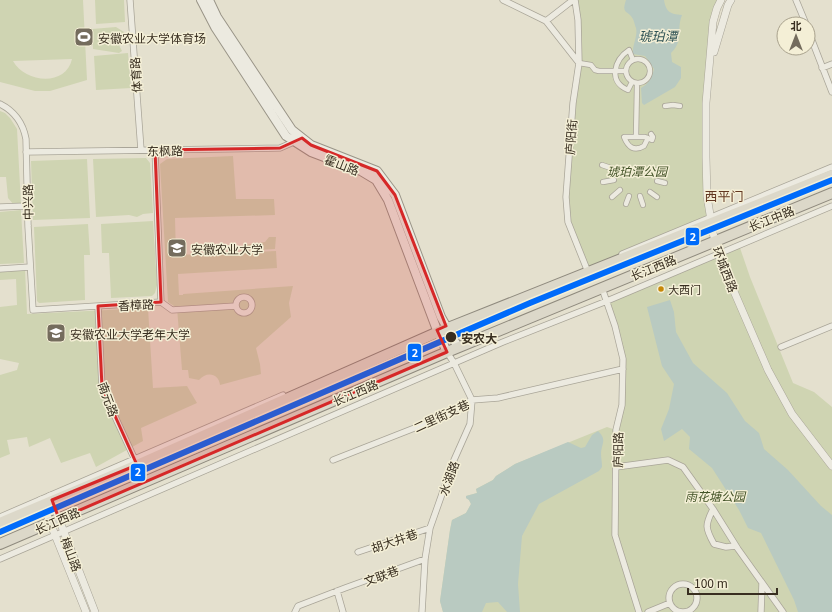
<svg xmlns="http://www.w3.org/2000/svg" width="832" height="612" font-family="Georgia,'Noto Sans SC',serif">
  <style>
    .green { fill: #cfd4b2; fill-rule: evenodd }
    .water { fill: #b9cac1 }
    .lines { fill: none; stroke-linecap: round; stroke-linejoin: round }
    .pedestrian-casing { stroke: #a9a598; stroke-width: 6 }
    .minor-casing { stroke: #a9a598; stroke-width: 7 }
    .tertiary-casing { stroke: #a9a598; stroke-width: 8 }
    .secondary-casing { stroke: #999487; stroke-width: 10 }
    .trunk-casing { stroke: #8f8a7e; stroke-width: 12 }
    .pedestrian { stroke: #eceae0; stroke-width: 4.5 }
    .minor { stroke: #eceae0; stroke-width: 5.5 }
    .tertiary { stroke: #eceae0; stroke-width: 7 }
    .secondary { stroke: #eceae0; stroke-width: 8 }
    .trunk { stroke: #dcd8c9; stroke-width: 10 }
    .metro-1-casing { stroke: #f4efd6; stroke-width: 9 }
    .metro-1 { stroke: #006bfa; stroke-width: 6 }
    .marked { fill: #d62828; fill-opacity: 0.2; stroke: #d62828; stroke-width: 3; stroke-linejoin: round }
    .bus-dot { fill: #c78808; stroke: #f4efd6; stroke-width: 1.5 }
    .stop-dot { fill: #382e20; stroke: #f4efd6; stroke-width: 1.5 }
    .labels { text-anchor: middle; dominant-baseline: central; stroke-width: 3; stroke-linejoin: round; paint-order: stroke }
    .bus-label { font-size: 11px; fill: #382e20; stroke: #f4efd6; text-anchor: start }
    .poi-label { font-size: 12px; fill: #382e20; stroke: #f4efd6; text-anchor: start }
    .street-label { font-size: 12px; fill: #382e20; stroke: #f4efd6 }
    .park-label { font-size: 12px; font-style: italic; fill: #425327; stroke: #f4efd6 }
    .stop-label { font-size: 12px; font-weight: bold; fill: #382e20; stroke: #f4efd6; text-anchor: start }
    .water-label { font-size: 13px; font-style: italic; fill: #305456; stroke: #f4efd6 }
    .neighbourhood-label { font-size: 13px; fill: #623721; stroke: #f4efd6 }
    .line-badge { stroke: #f4efd6; stroke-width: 1.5 }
    .badge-label { font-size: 11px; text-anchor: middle; font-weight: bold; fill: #fff }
  </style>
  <rect width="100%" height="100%" fill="#e4e0ce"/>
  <path class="green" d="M0,0H83L87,80L50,91H35L0,82ZM72,59C66,87 25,83 13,61Z
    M95,0H124L125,22L96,24Z
    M575,0H721L717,8L709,69L710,218L586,268L568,222L566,197L579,63Z
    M116,27L124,32L127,41L119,45L122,51L119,53L93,49L92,29Z
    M128,53L131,88L96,90L94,56Z
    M0,111L5,113L10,118L17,129L21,205H14L8,198L6,177H0Z
    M233,156L236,199H274L275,215L175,218L176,255L276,251L277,268L178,274L179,295H183V294L293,286L289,303L291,317L256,348L260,364L261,374L220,385C219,373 206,371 199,380L189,378L188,370H182L177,308L168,302L160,164L167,159Z
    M146,158L150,163L153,213L143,214L137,217L129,215L96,217L93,159Z
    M87,159L90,218L33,220L31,161Z
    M21,210L24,263L0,264V212Z
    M153,221L157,285L155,293L152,296L111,298L109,253H102L101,224Z
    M88,224L90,255H84L85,300L39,303L37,301L34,227Z
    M269,237H276L275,249L242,251L243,245L265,242Z
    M739,245L750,277L793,383L814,392L832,407V612H443L440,601L450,530L452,520L466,513L471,504L469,500L466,498V496L477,493L476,489L493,480L496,476L515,464L607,427L616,430L622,405L623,359L607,301Z
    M25,269L27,314L148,308L153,388L187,386L197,403L141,428L143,441L96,467L90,453L61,463L50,438L29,447L27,437L7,440L10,454L0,458V375L17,370L19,363L0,359V307L17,305L16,279L0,280V270Z"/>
  <path class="water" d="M626,0H664C666,12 670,14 682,15C676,30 684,41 671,53L672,62L681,67V78L675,87L644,105L642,103L641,88C649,84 652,77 654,69L645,56L633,54C632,45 638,37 636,28C635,26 634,21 633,19C628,10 621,15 626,0Z
    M670,300L674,312L676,332L693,363L727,393L745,421L759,433L764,449L788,470L821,506L832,515V612H798L794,600L761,533L748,528L739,510L712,468L689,449L690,437L682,429L664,441L661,429L669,409L674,384L662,366L647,307Z
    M598,431C607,440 602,442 601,453C601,458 602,462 602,467L599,471L539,504L522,536L518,584L520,612H507L498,602L486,603L482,612H443L440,601L450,530L452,520L466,513L471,504L469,500L466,498V496L477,493L476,489L493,480L496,476L515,464L568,442L581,448L585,447L592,435Z"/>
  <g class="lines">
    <g class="pedestrian-casing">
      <path id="pedestrian" d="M626 71a12 12 0 1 1 24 0a12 12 0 1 1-24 0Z
        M579,63L591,65L595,70L599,71H626
        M632,82L628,90C608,82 614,60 629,50L633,60
        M665,106L673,105L680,106
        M636,137L637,84
        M648,138L644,146C634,152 628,147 624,137H645L652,140L653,137L651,134
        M602,165L614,169
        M657,170L664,168
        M657,181L665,183
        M603,182L614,180
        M650,192L657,197
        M640,196L643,205
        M612,197L620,190
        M626,204L629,196"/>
    </g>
    <g class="minor-casing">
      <path id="minor" d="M130,0L141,150
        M503,0L546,21
        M573,0L546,21L579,63
        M575,0L578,20L579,63L573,103L566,197L568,222L588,272
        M796,0L806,24
        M808,30L832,92
        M822,68L832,64
        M0,104C14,111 23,123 26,139L28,226L33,310L161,302L172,310L236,306
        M155,150L161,302
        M26,152L280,148L296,141
        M0,207L27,206
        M622,254L832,167
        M0,269L30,267
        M602,288L615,326L623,359L622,405L616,430L615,535L639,612
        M236 305a8 8 0 1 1 16 0a8 8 0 1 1-16 0Z
        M98,306L102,387L105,395L136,462
        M781,347L832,326
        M333,460L440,418L472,400L498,398L623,369
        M616,467L668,460L683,467L713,509L738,549L783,612
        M713,509C705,525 705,528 714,544L726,547L736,546
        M0,517L283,395
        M358,552L430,528
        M0,559L503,342L607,301L832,206
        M669 598a14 14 0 1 1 28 0a14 14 0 1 1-28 0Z
        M337,591L343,612
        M295,612L298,606L345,588L425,559
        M422,612L425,559L430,528L454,460L470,424L472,400L454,363L447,352
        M648,612L670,603
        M761,612L762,584"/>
    </g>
    <g class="tertiary-casing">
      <path id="tertiary" d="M721,0L717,8L713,22L706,103V157L707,196L713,233L720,259L768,370L792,414L832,466
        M714,52L728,5L731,0
        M50,496L95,612
        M41,500L86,612"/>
    </g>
    <g class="secondary-casing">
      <path id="secondary" d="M201,0L215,27L286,136L311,152L361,171L376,180L388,200L437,330L447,352
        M209,0L217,17L292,130L311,145L377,171L395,195L441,317L458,347"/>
    </g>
    <g class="trunk-casing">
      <path id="trunk" d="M0,523L137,465L438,332L832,175
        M0,544L447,352L832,193"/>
    </g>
    <use href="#pedestrian" class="pedestrian"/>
    <use href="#minor" class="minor"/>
    <use href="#tertiary" class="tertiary"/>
    <use href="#secondary" class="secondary"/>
    <use href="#trunk" class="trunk"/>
    <g class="metro-1-casing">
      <path id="metro-1" d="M0,532L530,303L832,180"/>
    </g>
    <use href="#metro-1" class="metro-1"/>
  </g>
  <path class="marked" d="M302,138L311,145L377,171L395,195L446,326L437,330L447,352L59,519L52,500L137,465L102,387L98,306L161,302L155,150L280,148Z"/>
  <defs>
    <g id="stadium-square" transform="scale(1)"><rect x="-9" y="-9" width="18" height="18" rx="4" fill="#746c5d" stroke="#f4efd6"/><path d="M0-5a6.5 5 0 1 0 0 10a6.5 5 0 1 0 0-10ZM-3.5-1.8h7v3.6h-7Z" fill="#fff"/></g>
    <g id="university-square" transform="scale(1)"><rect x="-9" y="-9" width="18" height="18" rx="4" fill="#746c5d" stroke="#f4efd6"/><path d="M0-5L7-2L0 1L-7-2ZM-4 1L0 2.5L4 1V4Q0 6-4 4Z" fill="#fff"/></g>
  </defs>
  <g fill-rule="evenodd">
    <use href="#stadium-square" x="84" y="37"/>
    <use href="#university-square" x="177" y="248"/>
    <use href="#university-square" x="56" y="333"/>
  </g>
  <circle class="bus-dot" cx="661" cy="289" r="3.5"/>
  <circle class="stop-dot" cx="451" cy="337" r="6"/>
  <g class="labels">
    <g class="bus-label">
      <text x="668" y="289">大西门</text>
    </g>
    <g class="poi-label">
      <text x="98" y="37">安徽农业大学体育场</text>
      <text x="191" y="248">安徽农业大学</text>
      <text x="70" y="333">安徽农业大学老年大学</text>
    </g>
    <g class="street-label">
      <text transform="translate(135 75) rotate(-94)">体育路</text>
      <text transform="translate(570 137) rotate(-86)">庐阳街</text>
      <text transform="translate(165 150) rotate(-1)">东枫路</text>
      <text transform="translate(342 164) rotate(21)">霍山路</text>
      <text transform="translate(27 202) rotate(-91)">中兴路</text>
      <text transform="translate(771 218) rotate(-22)">长江中路</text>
      <text transform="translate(653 267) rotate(-22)">长江西路</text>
      <text transform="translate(726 269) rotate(69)">环城西路</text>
      <text transform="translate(136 304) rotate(-3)">香樟路</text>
      <text transform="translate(355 392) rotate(-23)">长江西路</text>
      <text transform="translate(109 399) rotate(70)">南元路</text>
      <text transform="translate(441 415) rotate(-25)">二里街支巷</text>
      <text transform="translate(617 450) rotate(-89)">庐阳路</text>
      <text transform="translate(448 478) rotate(-70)">水湖路</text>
      <text transform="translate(57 520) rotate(-24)">长江西路</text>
      <text transform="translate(394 540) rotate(-19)">胡大井巷</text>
      <text transform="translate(72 554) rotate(69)">梅山路</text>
      <text transform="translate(381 575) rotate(-20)">文联巷</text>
    </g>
    <g class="park-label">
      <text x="637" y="170">琥珀潭公园</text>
      <text x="715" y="495">雨花塘公园</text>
    </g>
    <g class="stop-label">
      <text x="461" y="337">安农大</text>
    </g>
    <g class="water-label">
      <text x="658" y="35">琥珀潭</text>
    </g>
    <g class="neighbourhood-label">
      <text x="724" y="195">西平门</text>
    </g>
  </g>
  <g class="line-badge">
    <rect x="685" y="227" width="15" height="19" rx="4" fill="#006bfa"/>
    <rect x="407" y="343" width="15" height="19" rx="4" fill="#006bfa"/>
    <rect x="130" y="463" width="16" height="19" rx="4" fill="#006bfa"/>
  </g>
  <g class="badge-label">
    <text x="693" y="241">2</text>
    <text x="415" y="357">2</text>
    <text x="138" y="476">2</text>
  </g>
  <g transform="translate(796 36)"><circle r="19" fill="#f4efd6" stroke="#a9a28d"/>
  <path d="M0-3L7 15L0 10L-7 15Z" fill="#746c5d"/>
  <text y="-6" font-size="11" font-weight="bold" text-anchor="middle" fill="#382e20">北</text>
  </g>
  <path d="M688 588v6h89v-6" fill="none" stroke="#382e20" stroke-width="2"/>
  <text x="694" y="588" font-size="12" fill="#382e20" stroke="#f4efd6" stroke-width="3" paint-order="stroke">100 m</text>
</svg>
